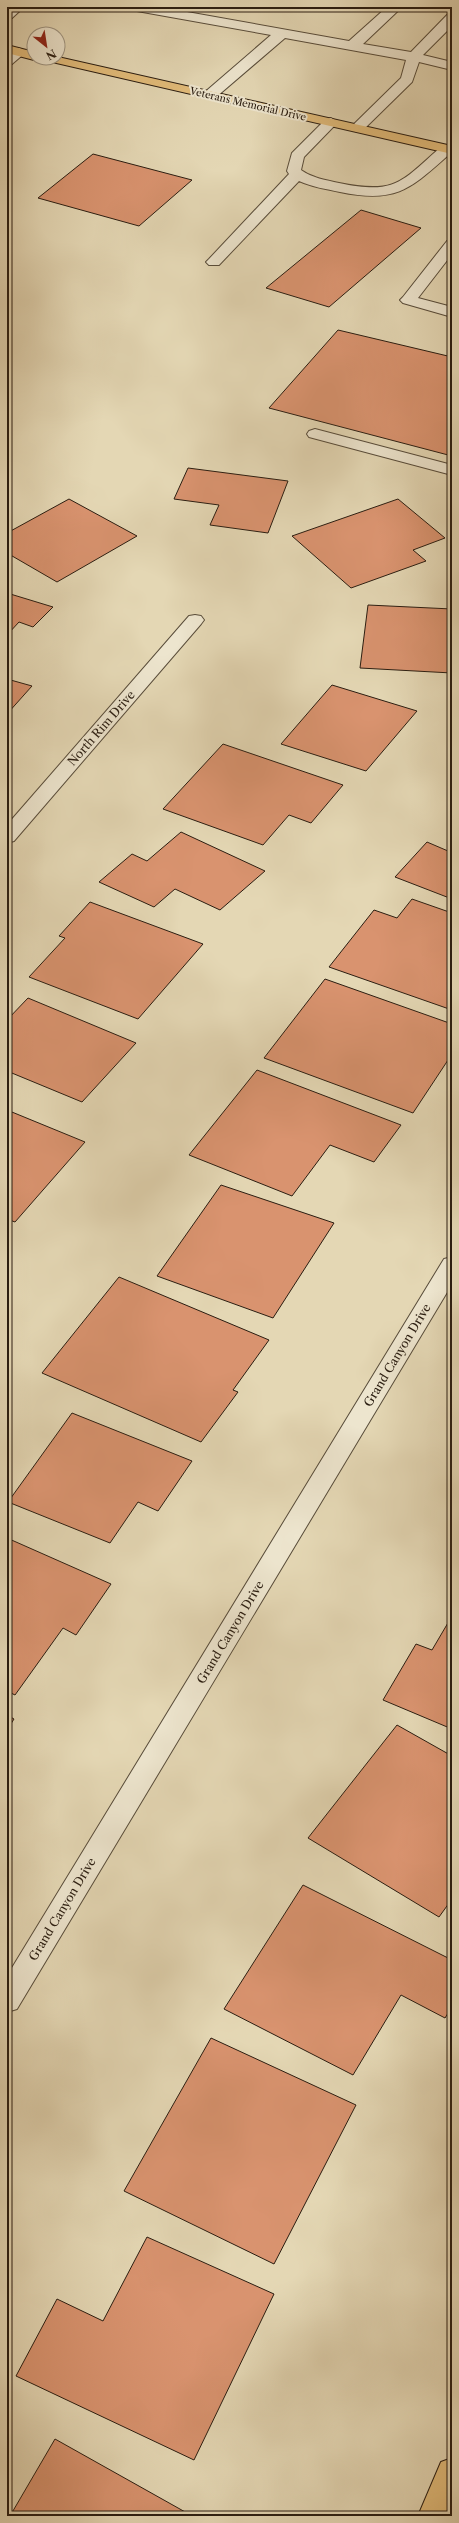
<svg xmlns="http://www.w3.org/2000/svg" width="459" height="2523" font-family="'Libre Caslon Text',serif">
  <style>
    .building { fill: #d9936f; stroke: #2a1d11 }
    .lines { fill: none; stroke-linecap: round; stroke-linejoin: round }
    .minor-casing { stroke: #584c3a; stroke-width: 2 }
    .major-casing { stroke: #2a1d11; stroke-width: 2 }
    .minor { fill: #ede5ce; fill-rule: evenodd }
    .major { fill: #e2bc7a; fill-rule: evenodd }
    .labels { text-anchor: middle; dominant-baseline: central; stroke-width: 4; stroke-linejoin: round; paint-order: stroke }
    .far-street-label { font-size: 10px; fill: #2a1d11; stroke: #ede5ce }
    .street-label { font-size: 12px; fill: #2a1d11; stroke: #ede5ce }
  </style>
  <rect width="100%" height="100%" fill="#e4d7b4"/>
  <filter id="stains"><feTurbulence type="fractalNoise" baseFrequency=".005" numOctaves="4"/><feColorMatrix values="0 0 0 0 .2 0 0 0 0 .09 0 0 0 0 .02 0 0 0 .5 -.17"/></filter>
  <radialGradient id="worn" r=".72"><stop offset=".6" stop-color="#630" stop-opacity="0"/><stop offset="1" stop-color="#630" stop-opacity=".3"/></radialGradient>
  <path class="building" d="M93,154L192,180L139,226L38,198Z
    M361,210L421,228L329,307L266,288Z
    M338,330L452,357V456L269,408Z
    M188,468L288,481L268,533L210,525L219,505L174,499Z
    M69,499L137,536L57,582L7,553V533Z
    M398,499L445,538L413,550L426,561L351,588L292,536Z
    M7,593L53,607L33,627L19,622L7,635Z
    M368,605L452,609V673L360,668Z
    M7,679L32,686L7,714Z
    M332,685L417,711L366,771L281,744Z
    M223,744L343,785L311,823L289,815L263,845L163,809Z
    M181,832L265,871L220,910L175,889L154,907L99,882L132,854L147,861Z
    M427,842L448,851L452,847V899L395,877Z
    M412,899L452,913V1010L329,967L374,910L397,918Z
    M90,902L203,944L138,1019L29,977L65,938L59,936Z
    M325,979L452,1024V1054L413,1113L264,1058Z
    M28,998L136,1043L82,1102L7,1071V1020Z
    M257,1070L401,1125L374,1162L330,1145L292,1196L189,1155Z
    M7,1110L85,1142L15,1222L7,1219Z
    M221,1185L334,1223L273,1318L157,1276Z
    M119,1277L269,1340L233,1390L238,1392L201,1442L42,1373Z
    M72,1413L192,1461L158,1511L138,1502L110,1543L8,1502Z
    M7,1538L111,1584L76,1635L63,1628L15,1695L7,1691Z
    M452,1616V1729L383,1700L416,1644L432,1650Z
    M7,1715L14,1719L7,1730Z
    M397,1725L452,1756V1899L439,1917L308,1838Z
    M303,1885L452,1960V2007L445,2018L401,1995L353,2075L224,2009Z
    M211,2038L356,2105L274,2264L124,2191Z
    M147,2237L274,2294L194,2460L16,2376L57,2299L103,2321Z
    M55,2439L187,2513L185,2516H10Z"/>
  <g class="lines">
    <g class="minor-casing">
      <path id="minor" d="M9,7H24L12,18L7,19Z
        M130,7H159L349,41L387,7H402L363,44L411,52L447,15L452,14V26L423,55L452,62V70L419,62L412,82L362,131L357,132L350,128L401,78L406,60L285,38L215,98H205L203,95L205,92L271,35L137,11Z
        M19,48L26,52L12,64L7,65V55Z
        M331,118L338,122L304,157L301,170C312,178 326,180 339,183C396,195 401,182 442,146H452V152C411,188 398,204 340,192C326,189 312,187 299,181L219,265H209L206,262L209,259L289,174L287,171L292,153L326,119Z
        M452,240V254L418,298L452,307V317L403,303L400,300L403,297L447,241Z
        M315,429L452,465V475L309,437L307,434L309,431Z
        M195,615L201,616L204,620L201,624L14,841L7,843V825L189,616Z
        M452,1257V1284L17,2009L7,2012V1976L444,1259Z"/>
    </g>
    <g class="major-casing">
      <path id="major" d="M7,45L34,52V58L58,57L452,146V154L39,59L34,60L7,53Z
        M452,2458V2508L449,2516H418L441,2462Z"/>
    </g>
    <use href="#minor" class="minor"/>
    <use href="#major" class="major"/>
  </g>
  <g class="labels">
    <g class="far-street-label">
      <text transform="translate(248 104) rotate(13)">Veterans Memorial Drive</text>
    </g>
    <g class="street-label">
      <text transform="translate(101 728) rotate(-49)">North Rim Drive</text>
      <text transform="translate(397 1355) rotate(-59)">Grand Canyon Drive</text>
      <text transform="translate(230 1632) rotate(-59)">Grand Canyon Drive</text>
      <text transform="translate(62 1909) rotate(-59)">Grand Canyon Drive</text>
    </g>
  </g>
  <rect width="459" height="2523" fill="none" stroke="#e4d7b4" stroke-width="24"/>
  <rect x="8" y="8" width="443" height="2507" fill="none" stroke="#2a1d11" stroke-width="2"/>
  <rect x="12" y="12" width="435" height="2499" fill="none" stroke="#2a1d11"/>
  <g transform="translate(46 46) rotate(150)"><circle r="19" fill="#ede5ce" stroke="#9f9582"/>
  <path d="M0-3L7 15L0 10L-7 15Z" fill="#8f2418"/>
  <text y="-6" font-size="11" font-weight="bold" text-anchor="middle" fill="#2a1d11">N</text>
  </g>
  <rect width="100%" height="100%" filter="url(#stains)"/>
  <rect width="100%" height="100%" fill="url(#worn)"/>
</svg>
